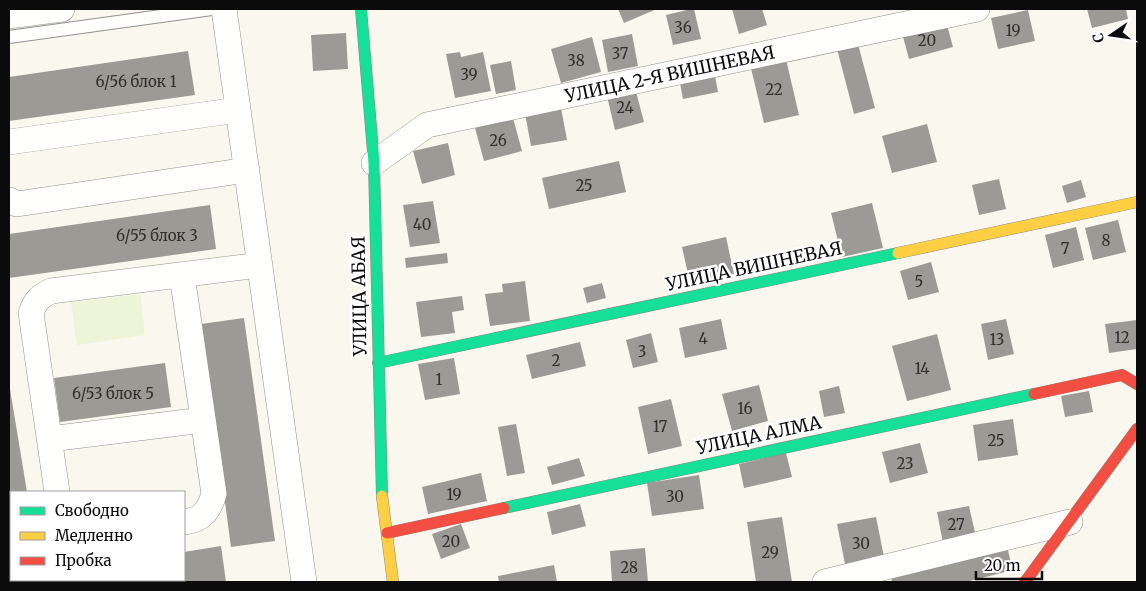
<svg xmlns="http://www.w3.org/2000/svg" width="1146" height="591" font-family="Merriweather,serif">
  <style>
    .pitch { fill: #eef4d7 }
    .building { fill: #9c9a94 }
    .lines { fill: none; stroke-linecap: round; stroke-linejoin: round }
    .lane-casing { stroke: #93918d; stroke-width: 14 }
    .street-casing { stroke: #93918d; stroke-width: 26 }
    .fast-casing { stroke: #898884; stroke-width: 12 }
    .slow-casing { stroke: #898884; stroke-width: 12 }
    .jam-casing { stroke: #898884; stroke-width: 12 }
    .lane { stroke: #fefefc; stroke-width: 12 }
    .street { stroke: #fefefc; stroke-width: 25 }
    .fast { stroke: #16e098; stroke-width: 11 }
    .slow { stroke: #ffcf43; stroke-width: 11 }
    .jam { stroke: #f24e42; stroke-width: 11 }
    .labels { text-anchor: middle; dominant-baseline: central; stroke-width: 5; stroke-linejoin: round; paint-order: stroke }
    .number-label { font-size: 15px; fill: #2f2f2d }
    .street-label { font-size: 18px; fill: #0b0b0b; stroke: #fff }
  </style>
  <rect width="100%" height="100%" fill="#faf7ee"/>
  <path class="pitch" d="M140,294L145,335L77,345L71,303Z"/>
  <path class="building" d="M618,9H657L624,23Z
    M691,9H694L701,39L673,45L666,15Z
    M732,9H762L767,25L739,34Z
    M1087,9H1126L1128,19L1092,28Z
    M1028,10L1035,41L998,49L991,18Z
    M946,21L953,47L909,59L902,33Z
    M346,33L348,69L313,71L311,35Z
    M632,34L638,66L608,72L602,40Z
    M592,37L601,72L561,83L551,49Z
    M858,44L875,108L854,114L837,49Z
    M188,51L195,95L9,121V77Z
    M460,52L461,57L483,52L491,91L455,98L446,54Z
    M785,55L799,115L764,123L750,64Z
    M511,61L516,90L496,94L490,65Z
    M714,70L718,92L683,99L679,78Z
    M634,84L644,122L615,130L606,92Z
    M560,102L567,140L531,146L524,108Z
    M513,118L522,151L484,161L475,128Z
    M927,124L937,162L892,173L882,136Z
    M448,143L455,175L422,184L413,151Z
    M619,161L626,192L549,209L542,178Z
    M999,179L1006,209L979,215L972,185Z
    M1081,180L1086,197L1067,203L1062,186Z
    M433,201L440,243L410,247L403,205Z
    M872,203L883,248L842,257L831,213Z
    M210,205L216,249L9,278V234Z
    M1118,220L1126,252L1093,260L1085,228Z
    M1076,227L1084,260L1053,268L1045,235Z
    M726,237L734,274L690,283L682,247Z
    M447,253L448,263L406,268L405,258Z
    M931,262L939,292L908,300L900,271Z
    M525,281L530,321L490,326L485,294L503,292L502,284Z
    M602,283L606,298L587,303L583,288Z
    M462,296L464,310L452,312L455,333L421,337L416,302Z
    M244,318L275,541L231,547L201,324Z
    M721,319L727,349L685,358L679,328Z
    M1006,319L1014,354L988,360L981,324Z
    M1137,320V349L1109,353L1105,324Z
    M651,333L658,362L633,368L626,340Z
    M937,334L951,390L907,401L892,346Z
    M580,342L586,366L532,379L526,355Z
    M454,358L460,394L425,400L418,364Z
    M165,363L171,407L60,422L54,378Z
    M9,383L27,492H11V536L9,537Z
    M759,385L768,421L732,431L722,394Z
    M839,386L845,413L824,417L819,391Z
    M1089,391L1093,412L1065,417L1061,396Z
    M671,399L682,446L648,454L638,407Z
    M1013,419L1018,455L978,461L973,425Z
    M516,424L525,473L507,476L498,427Z
    M920,443L928,473L890,483L882,452Z
    M786,453L792,477L744,488L739,464Z
    M579,458L585,476L552,485L547,467Z
    M481,473L487,501L428,514L422,487Z
    M699,475L704,509L652,516L647,483Z
    M580,504L586,526L552,535L547,512Z
    M969,506L976,537L943,543L937,512Z
    M782,517L792,582H756L747,522Z
    M876,517L885,562L846,569L837,524Z
    M461,524L470,548L441,559L432,534Z
    M1006,543L1013,570L966,582H892L890,573Z
    M221,546L226,582H9V577L11,576V580H184V552Z
    M645,548L648,582H612L610,551Z
    M554,565L557,582H499L498,576Z"/>
  <g class="lines">
    <g class="lane-casing">
      <path id="lane" d="M9,37L212,9"/>
    </g>
    <g class="street-casing">
      <path id="street" d="M224,9L304,582
        M9,16L62,9
        M9,142L238,110
        M374,163L427,125L977,9
        M9,200L17,204L247,170
        M182,275L214,494C209,511 202,520 184,522
        M50,439L203,420
        M57,492L31,313C35,301 40,296 51,291L260,265
        M9,545L11,544
        M825,582L1070,522"/>
    </g>
    <g class="fast-casing">
      <path id="fast" d="M361,9L374,163L382,496
        M378,363L898,253
        M504,508L1034,394"/>
    </g>
    <g class="slow-casing">
      <path id="slow" d="M898,253L1137,202
        M382,496L393,582"/>
    </g>
    <g class="jam-casing">
      <path id="jam" d="M1034,394L1122,375L1137,384
        M387,533L504,508
        M1025,582L1137,429"/>
    </g>
    <use href="#lane" class="lane"/>
    <use href="#street" class="street"/>
    <use href="#fast" class="fast"/>
    <use href="#slow" class="slow"/>
    <use href="#jam" class="jam"/>
  </g>
  <g class="labels">
    <g class="number-label">
      <text x="683" y="27">36</text>
      <text x="1013" y="30">19</text>
      <text x="927" y="40">20</text>
      <text x="620" y="53">37</text>
      <text x="576" y="60">38</text>
      <text x="469" y="74">39</text>
      <text x="136" y="81">6/56 блок 1</text>
      <text x="774" y="89">22</text>
      <text x="625" y="107">24</text>
      <text x="498" y="140">26</text>
      <text x="584" y="185">25</text>
      <text x="422" y="224">40</text>
      <text x="157" y="235">6/55 блок 3</text>
      <text x="1106" y="240">8</text>
      <text x="1065" y="248">7</text>
      <text x="919" y="281">5</text>
      <text x="1122" y="337">12</text>
      <text x="703" y="338">4</text>
      <text x="997" y="339">13</text>
      <text x="642" y="351">3</text>
      <text x="556" y="360">2</text>
      <text x="922" y="368">14</text>
      <text x="439" y="379">1</text>
      <text x="113" y="393">6/53 блок 5</text>
      <text x="745" y="408">16</text>
      <text x="660" y="426">17</text>
      <text x="996" y="440">25</text>
      <text x="905" y="463">23</text>
      <text x="454" y="494">19</text>
      <text x="675" y="496">30</text>
      <text x="956" y="524">27</text>
      <text x="451" y="541">20</text>
      <text x="861" y="543">30</text>
      <text x="770" y="552">29</text>
      <text x="629" y="567">28</text>
    </g>
    <g class="street-label">
      <text transform="translate(670 74) rotate(-12)">УЛИЦА 2-Я ВИШНЕВАЯ</text>
      <text transform="translate(754 266) rotate(-12)">УЛИЦА ВИШНЕВАЯ</text>
      <text transform="translate(359 296) rotate(-91)">УЛИЦА АБАЯ</text>
      <text transform="translate(759 435) rotate(-12)">УЛИЦА АЛМА</text>
    </g>
  </g>
  <rect width="1146" height="591" fill="none" stroke="#0b0b0b" stroke-width="20"/>
  <rect x="10" y="491" width="175" height="90" fill="#ffffff" stroke="#9d9d9d"/>
  <rect x="20" y="507" width="25" height="8" fill="#16e098" stroke="#9d9d9d"/>
  <text x="55" y="516" font-size="15" fill="#0b0b0b">Свободно</text>
  <rect x="20" y="532" width="25" height="8" fill="#ffcf43" stroke="#9d9d9d"/>
  <text x="55" y="541" font-size="15" fill="#0b0b0b">Медленно</text>
  <rect x="20" y="557" width="25" height="8" fill="#f24e42" stroke="#9d9d9d"/>
  <text x="55" y="566" font-size="15" fill="#0b0b0b">Пробка</text>
  <g transform="translate(1111 35) rotate(257)" stroke="#ffffff" stroke-width="4" paint-order="stroke">
  <path d="M0-4L9 19L0 12L-9 19Z" fill="#0b0b0b"/>
  <text y="-8" font-size="14" font-weight="bold" text-anchor="middle" fill="#0b0b0b">С</text>
  </g>
  <path d="M976 571v8h66v-8" fill="none" stroke="#0b0b0b" stroke-width="2.5"/>
  <text x="984" y="571" font-size="15" fill="#0b0b0b" stroke="#ffffff" stroke-width="4" paint-order="stroke">20 m</text>
</svg>
